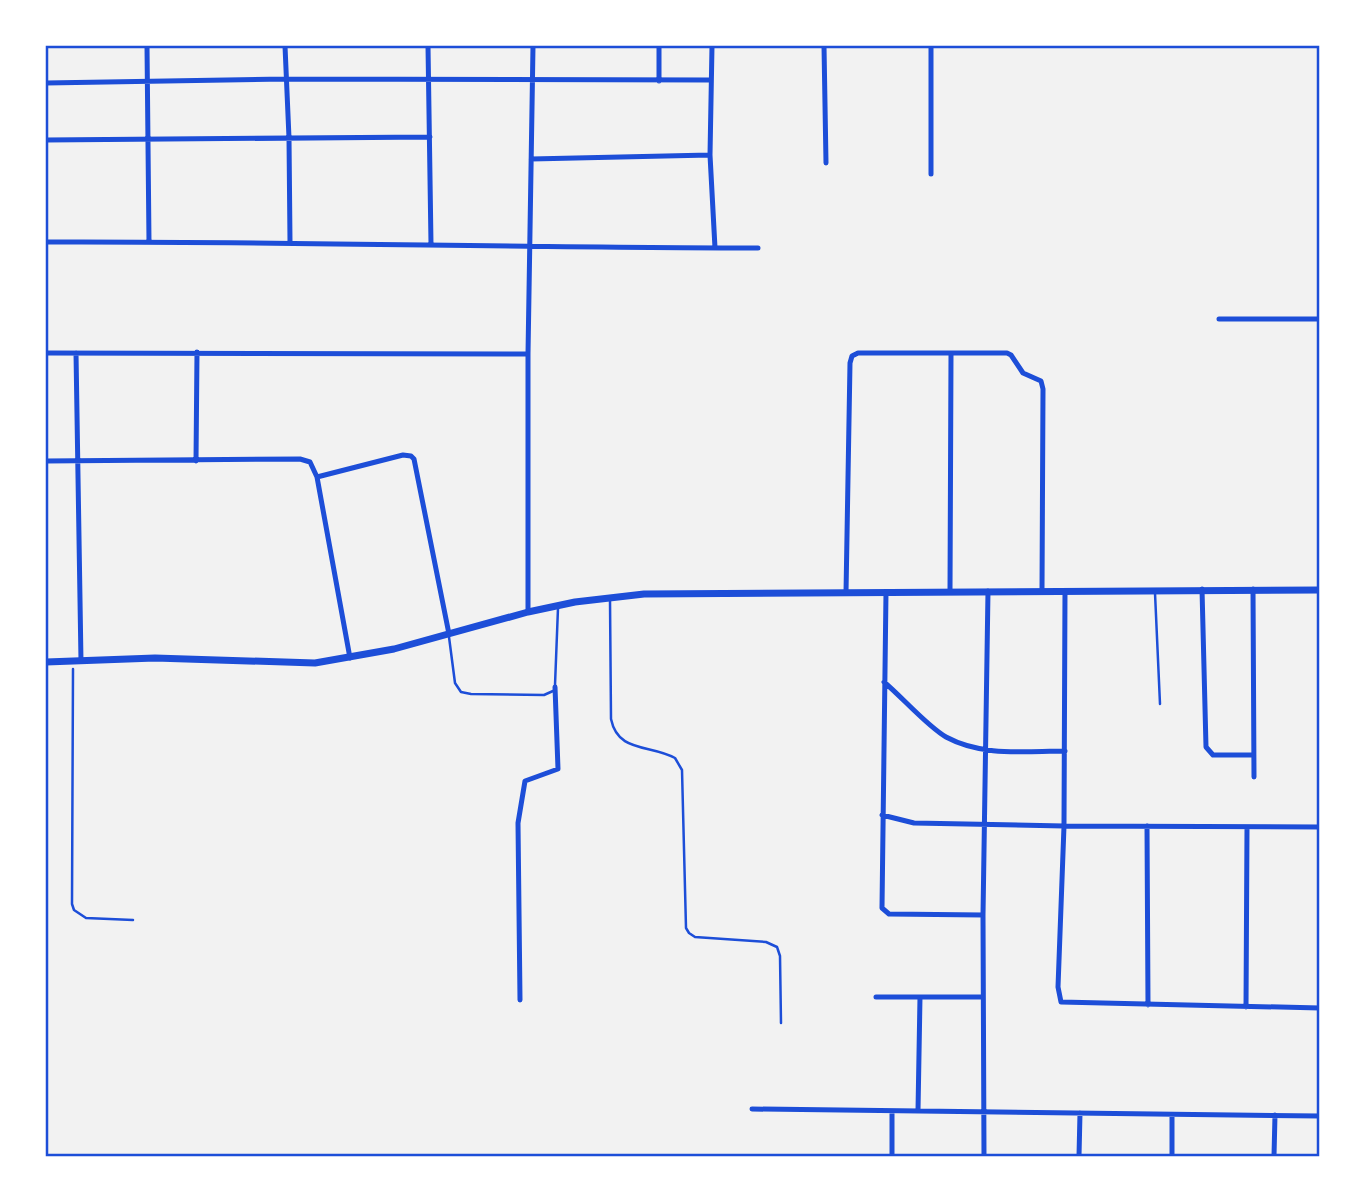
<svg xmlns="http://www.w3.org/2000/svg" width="1365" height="1202" font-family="'Roboto Condensed',sans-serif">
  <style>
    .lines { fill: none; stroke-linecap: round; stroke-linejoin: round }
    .path { stroke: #1d4ed8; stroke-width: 2.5 }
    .service { stroke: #1d4ed8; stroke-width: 2.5 }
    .minor { stroke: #1d4ed8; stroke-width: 5 }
    .tertiary { stroke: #1d4ed8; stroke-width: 7 }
    .neatline { fill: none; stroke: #1d4ed8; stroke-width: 2.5 }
  </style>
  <rect width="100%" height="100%" fill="#f2f2f2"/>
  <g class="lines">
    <path class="path" d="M73,669L72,904L74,910L86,918L133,920"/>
    <path class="service" d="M1155,593L1160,704
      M610,600L611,719C618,753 649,744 675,758L682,770L686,928L689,933L695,937L766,942L777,947L780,956L781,1023
      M449,637L455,683L461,692L471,694L544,695L553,691
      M555,685L558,608"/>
    <path class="minor" d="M147,46L149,242
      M285,46L289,138L290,242
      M428,46L431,244
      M659,46V81
      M712,46L710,155L715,248
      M824,46L826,163
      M46,83L285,79L710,80
      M46,140L430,137
      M531,159L710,155
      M931,174V46
      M46,242C283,241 521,248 758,248
      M1219,319H1320
      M46,353L528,354
      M76,353L81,661
      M46,461L300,459L310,462L317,477L350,658
      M196,461L197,352
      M317,477L403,455L411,456L414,459L449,634
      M1202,589L1206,747L1213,755H1253
      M1253,589L1254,777
      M1065,591L1064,826L1058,987L1061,1002L1320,1008
      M886,592L882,908L889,914L983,915
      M950,592L951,354
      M846,593L850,363L852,356L858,353H1007L1011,355L1023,373L1041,381L1043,389L1042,591
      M528,612V354L533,46
      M884,682C902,697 928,727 946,737C983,757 1025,751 1065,751
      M882,815L914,823L1064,826L1320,827
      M1147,826L1148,1005
      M876,997H983
      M520,1000L518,823L525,781L558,769L555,687
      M1246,1007L1247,827
      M752,1109L1320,1116
      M918,1111L920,997
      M1172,1115V1156
      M892,1156V1111
      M984,1156L983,915L988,591
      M1079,1156L1080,1113
      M1274,1156L1275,1115"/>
    <path class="tertiary" d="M46,662L155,658L315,663L394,649L528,612L575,602L644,594L1320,590"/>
  </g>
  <rect width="1365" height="1202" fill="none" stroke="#ffffff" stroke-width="94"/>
  <rect x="47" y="47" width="1271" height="1108" class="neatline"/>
</svg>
